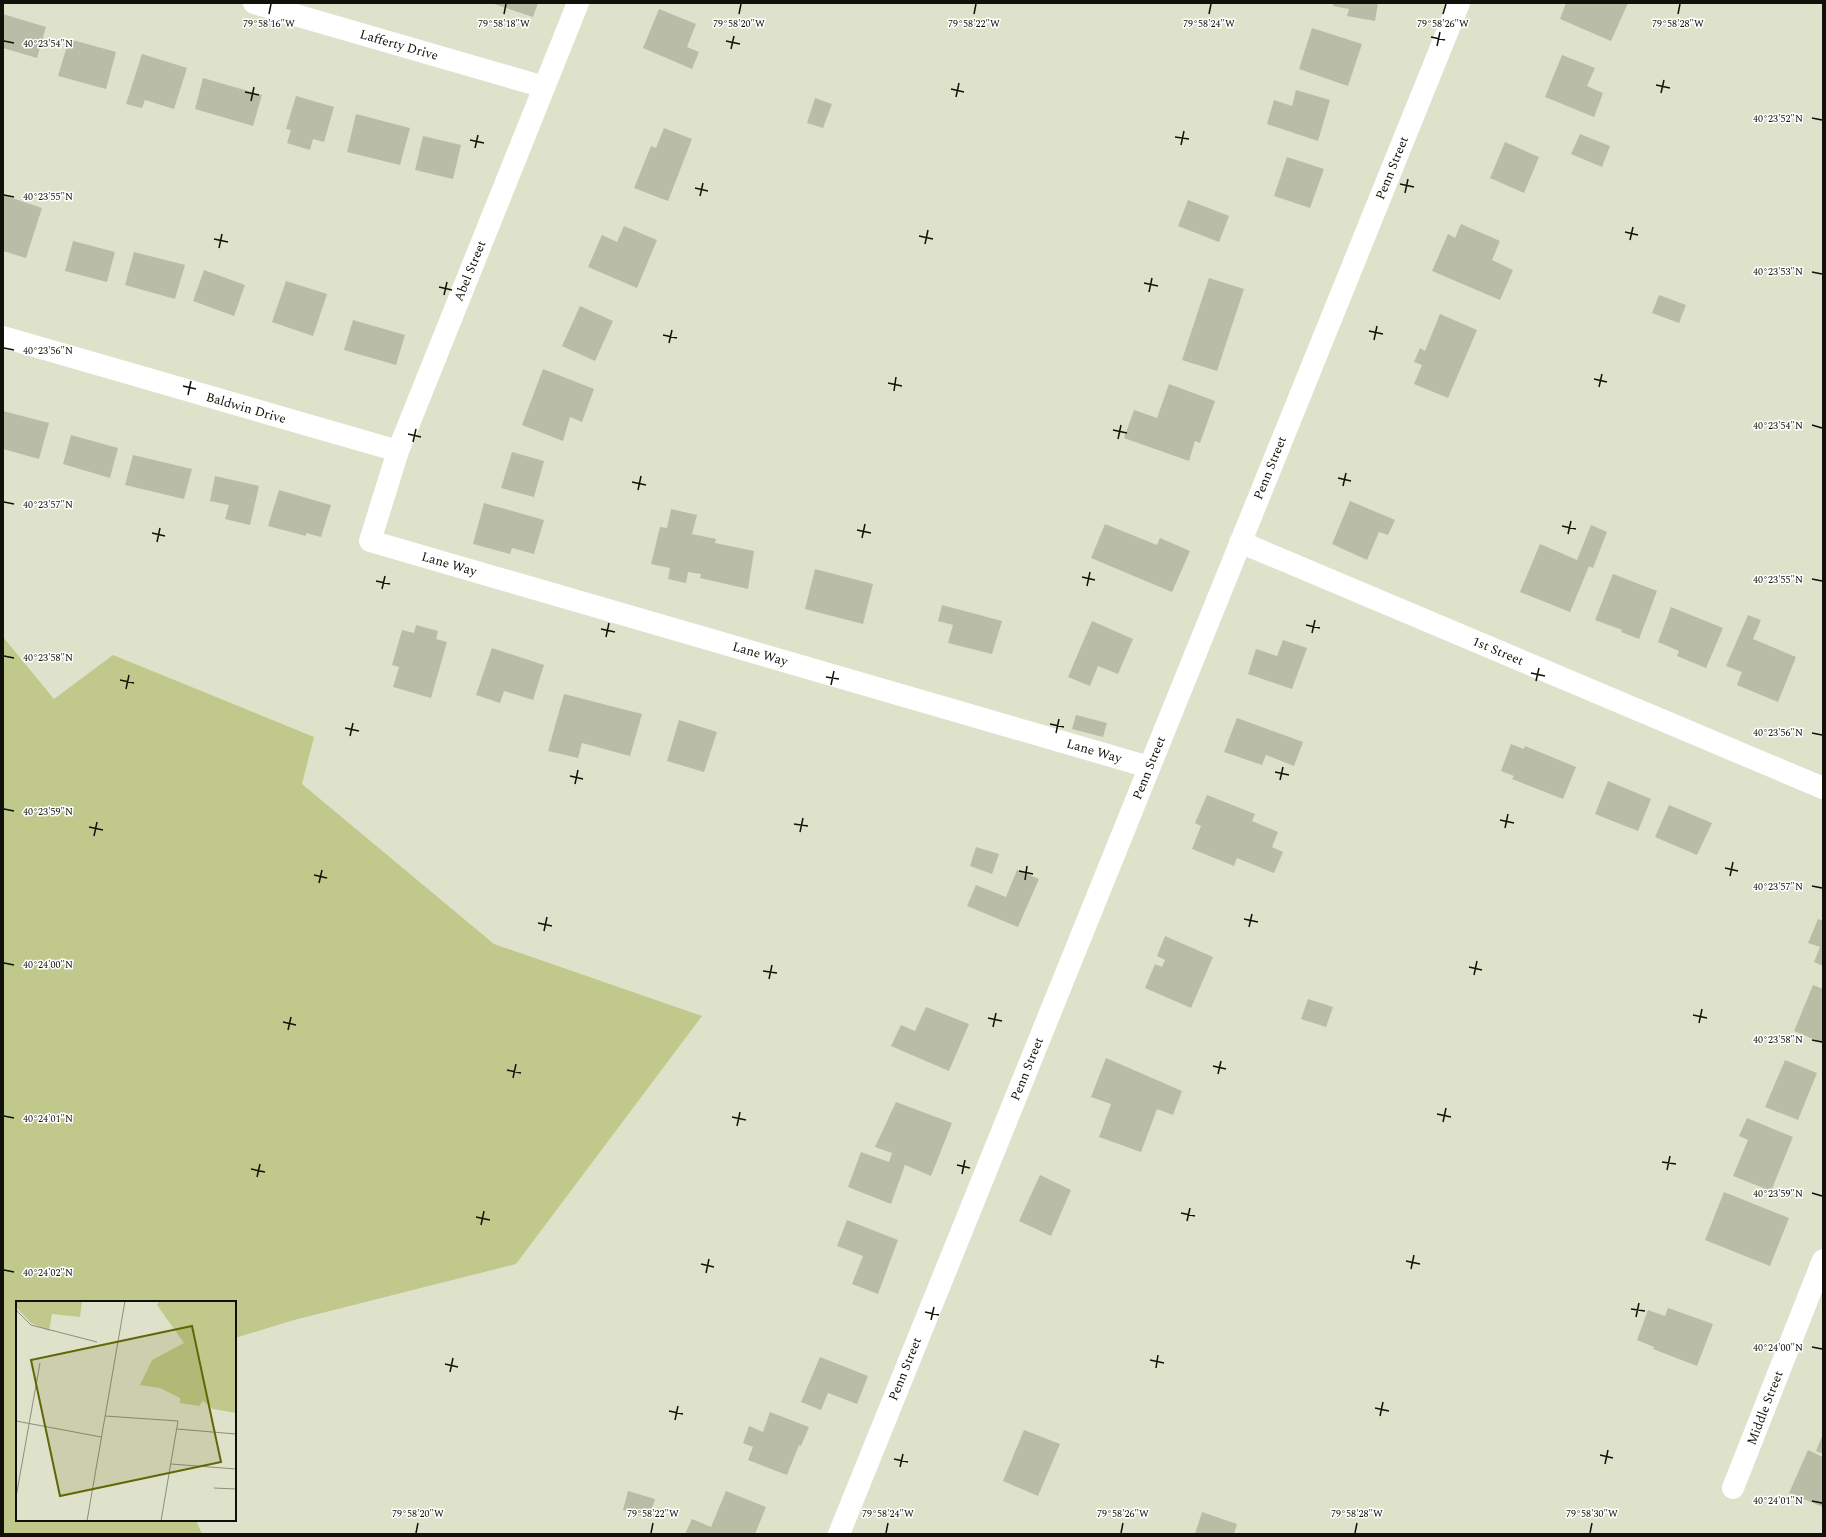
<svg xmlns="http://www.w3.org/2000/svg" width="1826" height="1537" font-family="Spectral,serif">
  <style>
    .green { fill: #c1c88b }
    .building { fill: #babda6 }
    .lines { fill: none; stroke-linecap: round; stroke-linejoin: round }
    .minor { stroke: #fff; stroke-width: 22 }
    .ticks { fill: none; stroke: #101109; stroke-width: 1.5 }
    .labels { text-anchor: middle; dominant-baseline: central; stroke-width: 3; stroke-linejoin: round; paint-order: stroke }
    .street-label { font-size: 13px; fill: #101109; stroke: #fff }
    .inset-road { fill: none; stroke: #8c8e7d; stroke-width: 1 }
    .view { fill: #616706; fill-opacity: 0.15; stroke: #616706; stroke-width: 2 }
    .inset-edge { fill: none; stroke: #101109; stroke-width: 2 }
    .ticks-label { font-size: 10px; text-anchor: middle; fill: #101109; stroke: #fff; stroke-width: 3; stroke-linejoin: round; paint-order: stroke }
  </style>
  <rect width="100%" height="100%" fill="#dee2ca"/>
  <path class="green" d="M3,637L54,699L113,655L314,737L302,784L494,944L702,1016L516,1264L294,1320L235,1338V1302H17V1520H196L202,1534H3Z"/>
  <path class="building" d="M491,3H538L533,17Z
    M1334,3H1378L1375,21L1347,16L1349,9L1333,6Z
    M1566,3H1628L1611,41L1560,19Z
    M659,9L696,24L687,47L699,52L692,69L643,48Z
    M3,14L46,27L37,58L3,48Z
    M1312,28L1362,44L1348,86L1299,69Z
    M69,39L116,52L106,89L58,76Z
    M142,54L187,68L174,109L145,100L142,108L126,104Z
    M1562,55L1595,68L1587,86L1603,93L1594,117L1545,97Z
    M203,78L262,95L253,126L195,109Z
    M1296,90L1330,100L1318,141L1267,124L1274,100L1292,106Z
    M296,96L334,107L324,142L313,139L310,150L287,143L291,130L286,129Z
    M815,98L832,104L823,128L807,123Z
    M356,114L410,128L400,165L347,152Z
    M664,128L692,139L668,201L634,188L651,146L656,148Z
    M1580,134L1610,146L1602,167L1571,154Z
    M423,136L461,145L453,179L415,170Z
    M1505,142L1539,157L1524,193L1490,178Z
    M1287,157L1324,169L1310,208L1274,196Z
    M3,195L42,208L26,258L3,251Z
    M1188,200L1229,216L1219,242L1178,226Z
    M1461,224L1500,241L1492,260L1513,270L1500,300L1432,271L1448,234L1455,238Z
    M624,226L657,240L637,288L588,267L602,235L617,242Z
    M73,241L115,252L107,282L65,271Z
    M134,252L185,265L175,299L125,285Z
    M204,270L245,285L234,316L193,301Z
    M1209,278L1244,289L1217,371L1182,360Z
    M286,281L327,294L313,336L272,322Z
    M1659,295L1686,305L1679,323L1652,313Z
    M580,306L613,321L595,361L562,346Z
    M1440,314L1477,330L1448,398L1414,384L1422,365L1414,362L1420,348L1425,351Z
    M353,320L405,335L396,365L344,350Z
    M543,369L594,389L582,422L570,417L563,441L522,425Z
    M1169,384L1215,401L1200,443L1195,441L1189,461L1124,438L1134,410L1157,418Z
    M3,411L49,423L39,459L3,449Z
    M71,435L118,448L110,478L63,464Z
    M512,452L544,461L534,497L501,488Z
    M133,455L192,469L184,499L125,485Z
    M215,476L259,486L250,525L225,519L229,505L210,501Z
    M279,490L331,505L321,537L306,533V536L268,526Z
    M1350,501L1395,520L1388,535L1379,532L1367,560L1332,544Z
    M484,503L544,520L534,554L512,548L510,554L473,544Z
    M671,509L697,515L692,534L716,539L715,543L754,551L748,589L700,578L701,574L688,572L686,583L668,579L670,568L651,564L660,527L667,528Z
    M1105,524L1157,545L1160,538L1190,551L1172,592L1091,558Z
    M1591,525L1607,532L1593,568L1589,566L1570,612L1520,592L1540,544L1577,560Z
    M815,569L873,584L863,624L805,609Z
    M1613,574L1657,591L1639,639L1621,632L1622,630L1595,620Z
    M942,605L1002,621L992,654L948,643L953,625L938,621Z
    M1671,607L1723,628L1706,668L1677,656L1679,651L1658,642Z
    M1748,615L1761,620L1753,639L1796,657L1778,702L1737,685L1742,672L1726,666Z
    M1092,621L1133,639L1118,674L1098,666L1090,686L1068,677Z
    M416,625L438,631L436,639L447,642L431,698L393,687L399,667L392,665L402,630L414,633Z
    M1283,640L1307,648L1292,689L1248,674L1256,649L1277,656Z
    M492,648L544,665L533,700L504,691L500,703L476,695Z
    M564,694L642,714L630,756L582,743L578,758L548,751Z
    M1076,715L1107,723L1103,737L1072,729Z
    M1237,718L1303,742L1294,766L1266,755L1262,765L1224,752Z
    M679,720L717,732L704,772L667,761Z
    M1511,744L1524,749L1525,746L1576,767L1563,799L1512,779L1514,776L1501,771Z
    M1608,781L1651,799L1638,831L1595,814Z
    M1207,795L1255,814L1252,821L1278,832L1272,847L1283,852L1274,873L1237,858L1234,866L1192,849L1201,826L1195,823Z
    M1669,805L1712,823L1697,855L1655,837Z
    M976,847L999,854L992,874L970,866Z
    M1017,870L1039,879L1018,927L967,906L976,885L1006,897Z
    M1818,919L1823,921V966L1814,962L1820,947L1808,943Z
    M1165,936L1213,957L1191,1008L1145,988L1155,964L1162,967L1165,960L1157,956Z
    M1813,985L1823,989V1043L1794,1031Z
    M1308,999L1333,1007L1326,1027L1301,1019Z
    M926,1007L969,1024L949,1071L891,1046L901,1025L915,1031Z
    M1106,1058L1182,1091L1173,1115L1157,1109L1141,1152L1099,1137L1111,1104L1091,1097Z
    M1785,1060L1817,1073L1798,1120L1765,1107Z
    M896,1102L952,1123L931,1176L905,1165L891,1204L848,1187L861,1152L889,1162L892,1153L875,1147Z
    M1747,1118L1793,1137L1771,1191L1733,1176L1748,1140L1739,1136Z
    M1040,1175L1071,1190L1051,1236L1019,1221Z
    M1724,1192L1789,1218L1770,1266L1705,1240Z
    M847,1220L898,1240L878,1294L852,1284L863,1256L837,1246Z
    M1668,1308L1713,1324L1697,1366L1653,1349L1654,1347L1637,1340L1648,1310L1665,1316Z
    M820,1357L868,1376L857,1404L828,1393L821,1410L801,1402Z
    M770,1412L809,1427L801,1446L799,1445L787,1475L748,1460L753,1447L743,1443L749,1426L763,1432Z
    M1024,1430L1060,1444L1038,1496L1003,1481Z
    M1823,1434V1454L1816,1451Z
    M1808,1450L1823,1457V1507L1789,1493Z
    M628,1491L655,1499L649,1518L623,1510Z
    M726,1491L766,1507L755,1534H685L692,1519L711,1527Z
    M1202,1512L1237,1524L1234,1534H1195Z"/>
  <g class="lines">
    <path class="minor" d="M254,3L544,87
      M578,3L398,451L370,541L1149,767
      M3,337L398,451
      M1240,542L1823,788
      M1733,1488L1823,1260
      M839,1534L1459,3"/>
  </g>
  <path class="ticks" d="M269,14L271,4M504,14L506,4M739,14L741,4M974,14L976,4M1209,14L1211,4M1443,14L1446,4M1678,14L1680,4M1431,37L1445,40M4,41L14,43M726,41L740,44M1437,46L1440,32M731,49L734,36M1656,85L1670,88M951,89L964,92M245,92L259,95M1661,93L1664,80M956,97L959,83M251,101L254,87M1812,118L1822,120M1175,137L1189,139M470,140L484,143M1181,145L1184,131M475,148L478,135M1400,184L1414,187M695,188L708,191M1405,193L1408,179M4,195L14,197M700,196L703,183M1625,232L1638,235M919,236L933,239M214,239L228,242M1630,240L1633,227M925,244L928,230M219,248L222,234M1812,272L1822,274M1144,283L1158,286M439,287L452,290M1149,292L1152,278M444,295L447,282M1369,331L1383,334M663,335L677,338M1374,340L1377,326M669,343L672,330M4,348L14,350M1594,379L1607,382M888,383L902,386M183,386L196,389M1599,387L1602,374M894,391L896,377M188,395L191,381M1812,425L1822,428M1113,430L1127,433M408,434L421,437M1118,439L1121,425M413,442L416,429M1338,478L1351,481M632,482L646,485M1343,486L1346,473M638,490L641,476M4,502L14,504M1562,526L1576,529M857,530L871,533M152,533L165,536M1568,534L1571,521M862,538L865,524M157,542L160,528M1082,577L1095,580M1812,579L1822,581M376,581L390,584M1087,586L1090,572M382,589L385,576M1306,625L1320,628M601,629L615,632M1312,633L1315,620M606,637L609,623M4,656L14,658M1531,673L1545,676M826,677L839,679M120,680L134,683M1536,681L1539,668M831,685L834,671M126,689L129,675M1050,724L1064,727M345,728L359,731M1056,733L1059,719M1812,733L1822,735M350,736L353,723M1275,772L1289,775M570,776L583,779M1280,780L1283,767M575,784L578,770M4,809L14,811M1500,820L1514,823M794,824L808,826M89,827L103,830M1505,828L1508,814M800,832L803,818M94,836L97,822M1725,868L1738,871M1019,871L1033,874M314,875L327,878M1730,876L1733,862M1025,880L1027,866M319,883L322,870M1812,886L1822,888M1244,919L1258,922M538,923L552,926M1249,927L1252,914M544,931L547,917M4,963L14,965M1469,967L1482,970M763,971L777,973M1474,975L1477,961M769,979L772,965M1693,1015L1707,1018M988,1018L1002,1021M283,1022L296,1025M1699,1023L1702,1009M993,1027L996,1013M288,1030L291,1017M1812,1040L1822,1042M1213,1066L1226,1069M507,1070L521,1073M1218,1074L1221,1061M513,1078L516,1064M1437,1114L1451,1117M4,1116L14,1118M732,1117L746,1120M1443,1122L1446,1108M737,1126L740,1112M1662,1162L1676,1164M957,1165L970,1168M251,1169L265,1172M1667,1170L1670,1156M962,1174L965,1160M257,1177L260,1164M1812,1193L1822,1196M1181,1213L1195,1216M476,1217L490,1220M1187,1221L1190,1208M481,1225L484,1211M1406,1261L1420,1264M701,1264L714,1267M1411,1269L1414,1255M4,1270L14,1272M706,1273L709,1259M1631,1309L1645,1311M925,1312L939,1315M1636,1317L1639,1303M931,1320L934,1307M1812,1347L1822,1349M1150,1360L1164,1363M445,1364L458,1367M1156,1368L1158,1355M450,1372L453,1358M1375,1408L1389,1411M669,1411L683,1414M1380,1416L1383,1402M675,1420L678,1406M1600,1455L1613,1458M894,1459L908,1462M1605,1464L1608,1450M900,1467L903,1454M1812,1501L1822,1503M416,1533L418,1523M651,1533L653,1523M886,1533L888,1523M1121,1533L1123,1523M1355,1533L1357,1523M1590,1533L1592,1523"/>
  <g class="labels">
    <g class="street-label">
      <text transform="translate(399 45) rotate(16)">Lafferty Drive</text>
      <text transform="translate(1392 168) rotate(-68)">Penn Street</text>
      <text transform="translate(470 271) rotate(-68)">Abel Street</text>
      <text transform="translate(246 408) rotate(16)">Baldwin Drive</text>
      <text transform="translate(1270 468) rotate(-68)">Penn Street</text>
      <text transform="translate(449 564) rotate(16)">Lane Way</text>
      <text transform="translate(1498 651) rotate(23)">1st Street</text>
      <text transform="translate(760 654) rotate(16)">Lane Way</text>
      <text transform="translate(1094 751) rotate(16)">Lane Way</text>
      <text transform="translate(1149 768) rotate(-68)">Penn Street</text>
      <text transform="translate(1027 1069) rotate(-68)">Penn Street</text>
      <text transform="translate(905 1369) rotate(-68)">Penn Street</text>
      <text transform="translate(1765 1408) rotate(-69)">Middle Street</text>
    </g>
  </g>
  <g transform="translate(16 1301)">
    <rect width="220" height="220" fill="#dee2ca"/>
    <path d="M0,0H66L64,16L36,13L33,30L15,22L0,6ZM143,0H220V112L197,108L187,100L183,105L164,102V97L144,87L124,84L136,59L168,42L141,4Z" fill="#c1c88b"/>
    <path class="inset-road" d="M0,9L15,24L81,41M89,115L162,120L145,220M0,120L85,136M161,128L220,133M155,163L220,168M198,187L220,188M0,196L24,62M71,220L109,0"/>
    <path class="view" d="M176,25L205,161L44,195L15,59Z"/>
    <rect width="220" height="220" class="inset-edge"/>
  </g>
  <g class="ticks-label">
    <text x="269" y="27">79°58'16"W</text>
    <text x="504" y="27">79°58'18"W</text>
    <text x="739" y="27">79°58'20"W</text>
    <text x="974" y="27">79°58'22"W</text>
    <text x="1209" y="27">79°58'24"W</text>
    <text x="1443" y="27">79°58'26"W</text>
    <text x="1678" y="27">79°58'28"W</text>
    <text x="48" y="47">40°23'54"N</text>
    <text x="1778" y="122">40°23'52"N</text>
    <text x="48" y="200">40°23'55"N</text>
    <text x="1778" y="275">40°23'53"N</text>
    <text x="48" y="354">40°23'56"N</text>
    <text x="1778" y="429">40°23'54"N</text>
    <text x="48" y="508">40°23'57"N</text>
    <text x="1778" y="583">40°23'55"N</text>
    <text x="48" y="661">40°23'58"N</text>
    <text x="1778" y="736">40°23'56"N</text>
    <text x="48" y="815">40°23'59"N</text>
    <text x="1778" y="890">40°23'57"N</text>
    <text x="48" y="968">40°24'00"N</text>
    <text x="1778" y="1043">40°23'58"N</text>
    <text x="48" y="1122">40°24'01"N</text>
    <text x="1778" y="1197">40°23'59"N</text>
    <text x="48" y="1276">40°24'02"N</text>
    <text x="1778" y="1351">40°24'00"N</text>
    <text x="1778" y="1504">40°24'01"N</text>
    <text x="418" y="1517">79°58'20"W</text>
    <text x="653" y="1517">79°58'22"W</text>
    <text x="888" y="1517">79°58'24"W</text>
    <text x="1123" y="1517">79°58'26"W</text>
    <text x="1357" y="1517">79°58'28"W</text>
    <text x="1592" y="1517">79°58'30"W</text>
  </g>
  <rect width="1826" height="1537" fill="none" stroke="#101109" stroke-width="8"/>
</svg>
